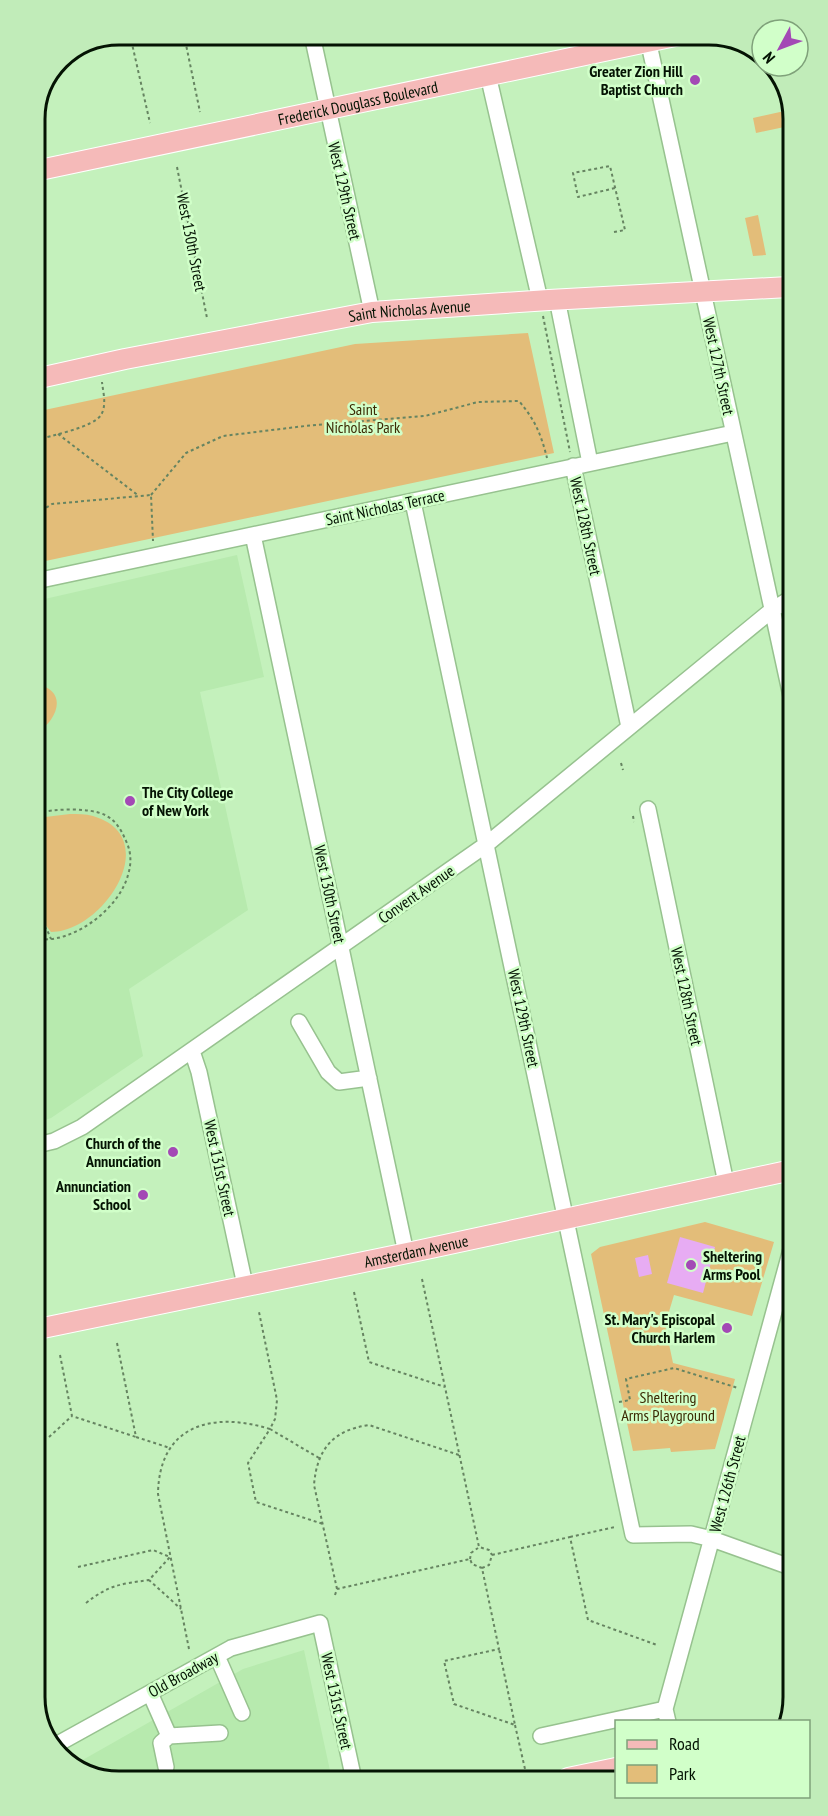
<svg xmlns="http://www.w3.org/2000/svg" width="828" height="1816" font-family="'PT Sans Narrow',sans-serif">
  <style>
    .built { fill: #b7eaae }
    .green { fill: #e3bd79 }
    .water { fill: #e7acf3 }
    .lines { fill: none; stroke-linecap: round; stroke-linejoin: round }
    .minor-casing { stroke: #97c28f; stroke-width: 18 }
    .major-casing { stroke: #fff; stroke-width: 22 }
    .path { stroke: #668461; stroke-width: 2; stroke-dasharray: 3 3; stroke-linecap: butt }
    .minor { stroke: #fff; stroke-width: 15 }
    .major { stroke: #f5bab9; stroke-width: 20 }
    .poi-dot { fill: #a349b5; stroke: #d1ffc9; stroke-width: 2 }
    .labels { text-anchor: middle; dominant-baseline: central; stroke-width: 5; stroke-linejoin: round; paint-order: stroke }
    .poi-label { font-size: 16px; font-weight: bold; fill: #041303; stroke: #d1ffc9; text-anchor: end }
    .street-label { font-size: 16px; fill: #041303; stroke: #d1ffc9 }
    .park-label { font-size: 16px; fill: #3b2903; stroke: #d1ffc9 }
    .rim { fill: none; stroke: #041303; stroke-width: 3 }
  </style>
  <rect width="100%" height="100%" fill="#c4f1bc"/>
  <path class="built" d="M237,555L264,677L200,692L248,910L129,989L143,1056L51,1118L37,1123L36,601Z
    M304,1650L332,1780L113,1781L72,1766L243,1669Z"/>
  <path class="green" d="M789,110V126L756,133L753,118Z
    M758,215L766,255L753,256L745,218Z
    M528,333L554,453L36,563L35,412L355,344Z
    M36,684C69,690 58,721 36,733Z
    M70,814C77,814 86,814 93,816C165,837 104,932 51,932L37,914V818Z
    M705,1222L774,1242L752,1316L674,1295L665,1325L673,1363L735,1379L715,1449L671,1452L670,1448L633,1451L591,1254L600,1247Z"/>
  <path class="water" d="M680,1237L715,1247L703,1293L667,1283Z
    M648,1255L652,1274L639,1277L635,1258Z"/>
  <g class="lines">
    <g class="minor-casing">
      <path id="minor" d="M312,35L372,312
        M647,35L791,696
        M488,75L540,300
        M557,299L590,463
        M573,466L629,727
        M413,502L633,1535L691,1534L712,1539L793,1568
        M253,535L406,1253
        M36,581L733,433
        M648,809L726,1183
        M299,1022L328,1072L339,1082L369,1078
        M192,1051L199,1072L245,1285
        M37,1145L54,1141L82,1127L487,844L772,610L790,599
        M217,1656L242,1713
        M150,1693L169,1736L220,1733
        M668,1722L665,1709L792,1246
        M541,1736L665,1709
        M54,1746L231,1648L320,1623L354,1780
        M166,1767L161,1743L169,1736"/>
    </g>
    <g class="major-casing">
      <g id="major">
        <path id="s1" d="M35,171L680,35"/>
        <path id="s2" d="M35,379L125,359L372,312L549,300L789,287"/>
        <path id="s3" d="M38,1329L417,1251L792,1170"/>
        <path d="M568,1778L616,1768"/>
      </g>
    </g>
    <path class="path" d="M130,35L150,123
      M184,35L200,112
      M249,39L251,35
      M55,68L59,67L58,62
      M177,167L207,318
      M614,232L625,230L610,166L573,173L578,197L615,188
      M543,316L570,452
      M58,434L139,496
      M36,440C50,436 94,427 101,415C107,405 103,392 102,382
      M151,495L186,453L223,436L305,426L425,416L478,402L519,401C535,420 541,434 547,458
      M36,514L52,504L151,495L153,541
      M621,763L623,770
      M37,813C53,809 89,807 105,815C115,820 121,829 125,839C131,850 132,862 128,875C119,909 73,944 37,939
      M633,816L634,822
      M37,917L47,930L51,939
      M422,1279L479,1547L489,1550L492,1555
      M354,1292L369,1362L445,1387
      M117,1343L136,1437L170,1448
      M60,1355L72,1416L136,1437
      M619,1402L630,1400L626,1379L674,1368L738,1388
      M49,1437L72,1416
      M319,1458L270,1429L248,1463L256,1502L323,1524
      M570,1537L615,1527
      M470,1559L471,1553L478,1548
      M78,1567L153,1550L170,1557L149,1580L181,1609
      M482,1568L489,1565L492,1555L570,1537L588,1620L657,1645
      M337,1589L314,1485C317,1448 334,1430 369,1425L459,1455
      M335,1595L337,1589L470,1559L472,1564L482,1568L499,1649L444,1661L454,1704L515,1725L499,1649
      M86,1603C109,1585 120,1584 149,1580
      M189,1649L158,1494C159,1425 212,1411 270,1429L275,1419L277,1400L259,1312
      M515,1725L525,1769"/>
    <use href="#minor" class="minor"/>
    <use href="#major" class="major"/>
  </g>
  <g class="poi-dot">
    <circle cx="695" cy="80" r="6"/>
    <circle cx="130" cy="801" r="6"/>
    <circle cx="173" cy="1152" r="6"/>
    <circle cx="143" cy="1195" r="6"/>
    <circle cx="691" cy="1265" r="6"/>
    <circle cx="727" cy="1328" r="6"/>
  </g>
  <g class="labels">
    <g class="poi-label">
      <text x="683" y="71">Greater Zion Hill<tspan x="683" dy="18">Baptist Church</tspan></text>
      <text x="142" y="792" text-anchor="start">The City College<tspan x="142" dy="18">of New York</tspan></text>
      <text x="161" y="1143">Church of the<tspan x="161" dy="18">Annunciation</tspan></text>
      <text x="131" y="1186">Annunciation<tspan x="131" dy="18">School</tspan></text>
      <text x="703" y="1256" text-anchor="start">Sheltering<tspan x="703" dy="18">Arms Pool</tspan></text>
      <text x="715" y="1319">St. Mary's Episcopal<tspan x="715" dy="18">Church Harlem</tspan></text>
    </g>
    <g class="street-label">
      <text stroke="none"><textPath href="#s1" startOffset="330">Frederick Douglass Boulevard</textPath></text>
      <text transform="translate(345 191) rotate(77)">West 129th Street</text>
      <text transform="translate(192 242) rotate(79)">West 130th Street</text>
      <text stroke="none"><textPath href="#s2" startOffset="381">Saint Nicholas Avenue</textPath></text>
      <text transform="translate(719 366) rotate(78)">West 127th Street</text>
      <text transform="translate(385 507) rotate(-12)">Saint Nicholas Terrace</text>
      <text transform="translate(586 526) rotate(78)">West 128th Street</text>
      <text transform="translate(330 894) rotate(78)">West 130th Street</text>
      <text transform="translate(416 894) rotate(-35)">Convent Avenue</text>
      <text transform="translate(687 996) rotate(78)">West 128th Street</text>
      <text transform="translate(524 1018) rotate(78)">West 129th Street</text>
      <text transform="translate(220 1168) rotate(78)">West 131st Street</text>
      <text stroke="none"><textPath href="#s3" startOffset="386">Amsterdam Avenue</textPath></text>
      <text transform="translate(727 1484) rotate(-75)">West 126th Street</text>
      <text transform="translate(183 1674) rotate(-29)">Old Broadway</text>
      <text transform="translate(337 1701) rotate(78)">West 131st Street</text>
    </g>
    <g class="park-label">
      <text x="363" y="409">Saint<tspan x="363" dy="18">Nicholas Park</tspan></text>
      <text x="668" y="1397">Sheltering<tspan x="668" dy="18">Arms Playground</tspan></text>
    </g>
  </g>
  <path d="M0 0H828V1816H0ZM119 45H709A74 74 0 0 1 783 119V1697A74 74 0 0 1 709 1771H119A74 74 0 0 1 45 1697V119A74 74 0 0 1 119 45Z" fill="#c1ecb9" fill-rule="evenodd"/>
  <path class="rim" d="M119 45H709A74 74 0 0 1 783 119V1697A74 74 0 0 1 709 1771H119A74 74 0 0 1 45 1697V119A74 74 0 0 1 119 45Z"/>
  <rect x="615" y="1720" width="195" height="78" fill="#d1ffc9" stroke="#7fa17a" stroke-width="1.5"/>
  <rect x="627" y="1740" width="30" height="9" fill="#f5bab9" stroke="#7fa17a" stroke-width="1.5"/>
  <text x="669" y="1750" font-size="18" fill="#041303">Road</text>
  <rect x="627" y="1765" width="30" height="18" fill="#e3bd79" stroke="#7fa17a" stroke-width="1.5"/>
  <text x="669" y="1780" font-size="18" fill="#041303">Park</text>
  <g transform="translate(780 48) rotate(229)"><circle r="28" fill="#d1ffc9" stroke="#7fa17a" stroke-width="1.5"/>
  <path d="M0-4.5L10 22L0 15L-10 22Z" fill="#a349b5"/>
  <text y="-9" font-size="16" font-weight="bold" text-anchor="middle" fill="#041303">N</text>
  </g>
</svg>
